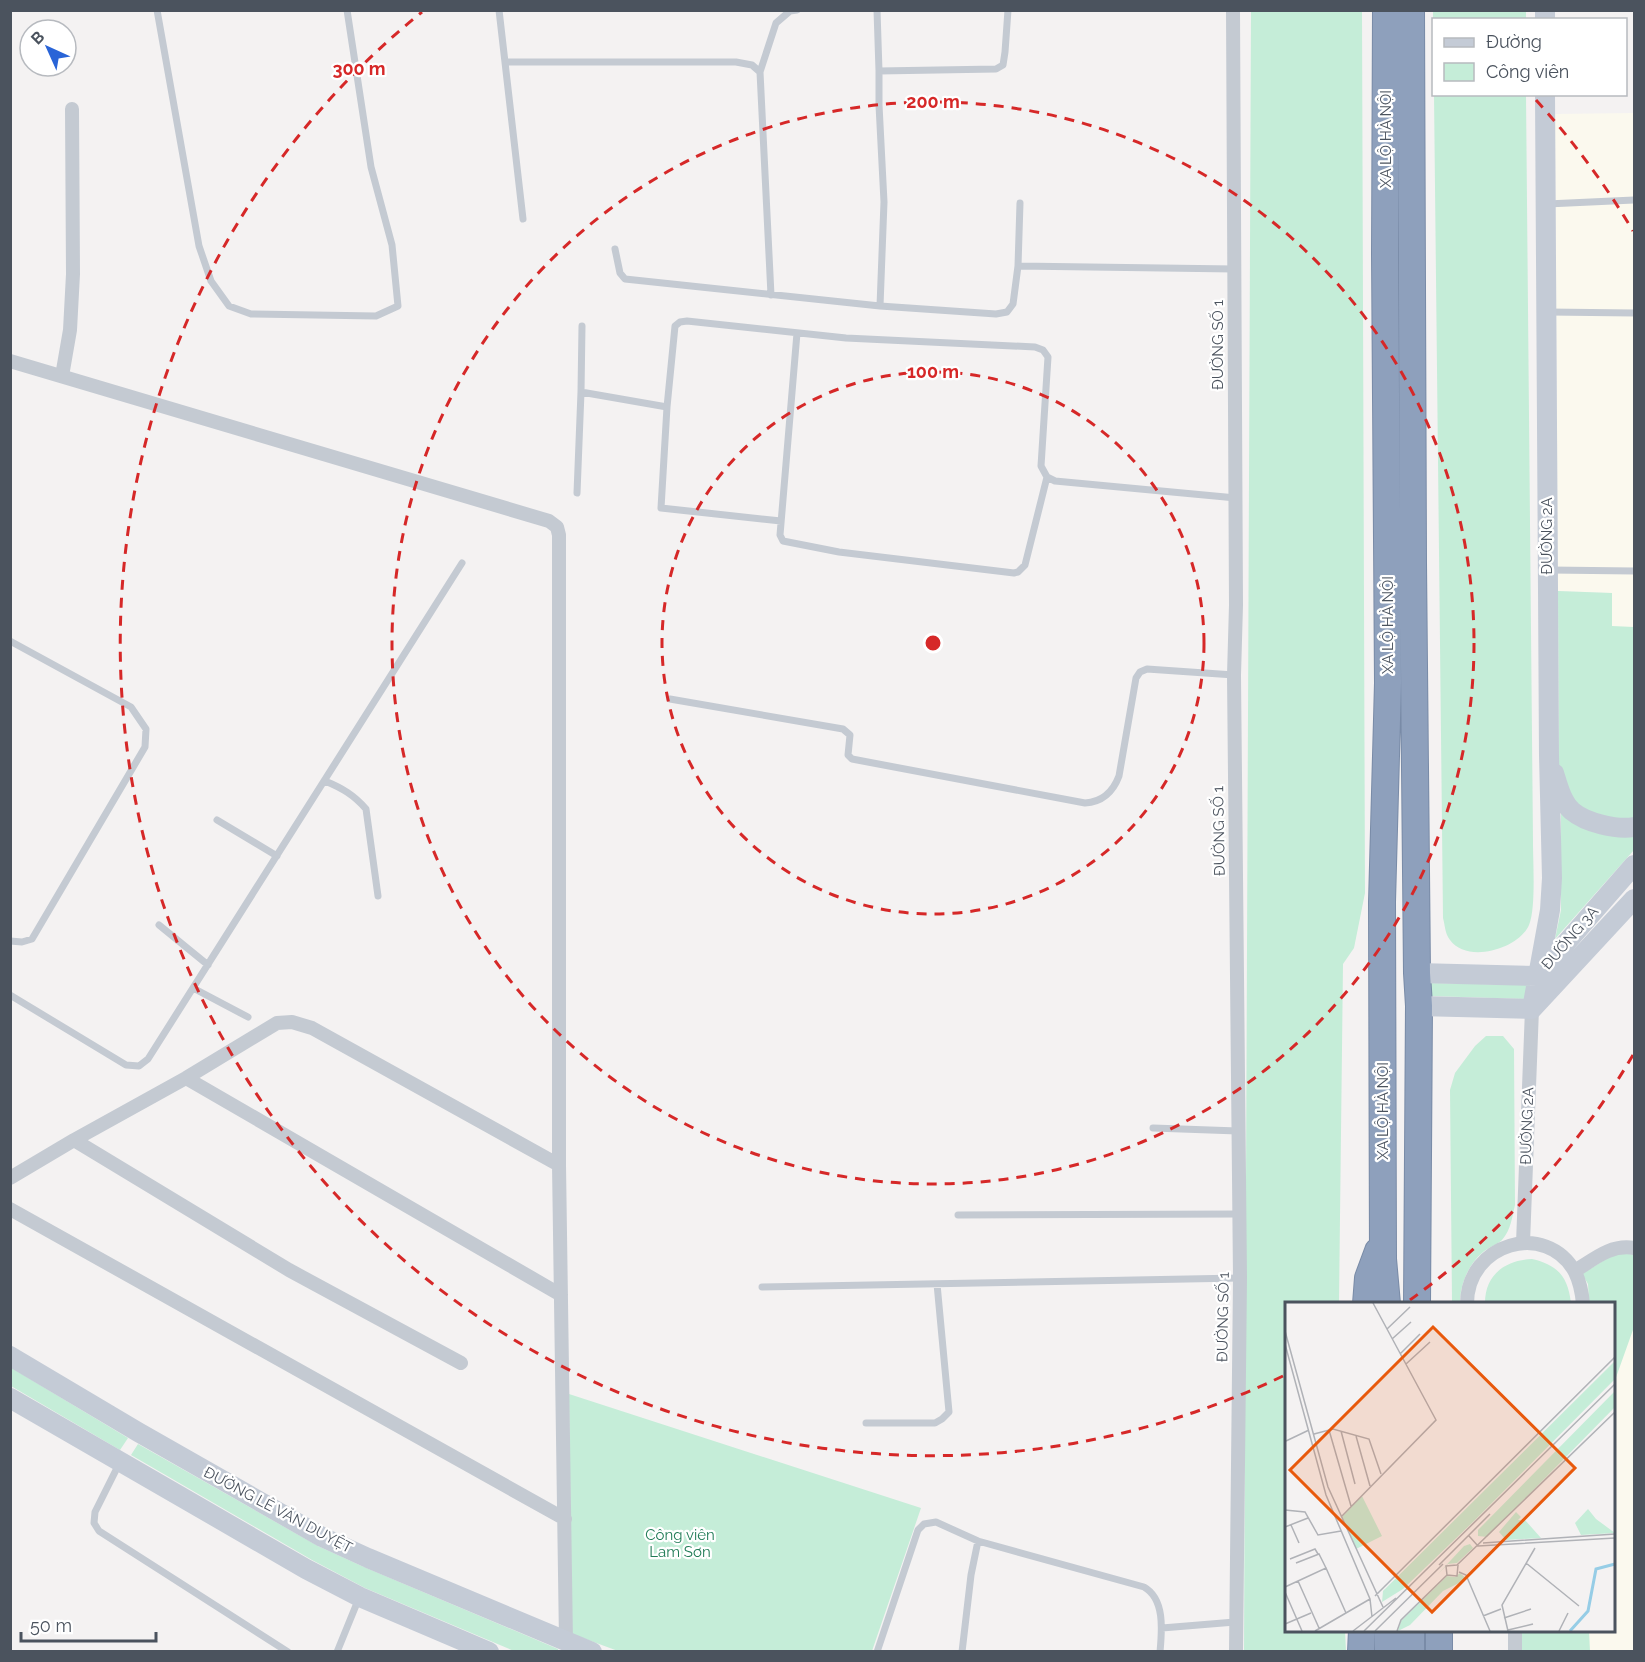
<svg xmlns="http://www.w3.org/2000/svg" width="1645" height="1662" font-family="Raleway,sans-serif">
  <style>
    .commercial { fill: #fbf9ee }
    .green { fill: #c5edd8 }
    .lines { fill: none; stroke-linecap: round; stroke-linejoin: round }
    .highway-casing { stroke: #798ba7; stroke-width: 28 }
    .lane { stroke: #c4cad2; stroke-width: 7 }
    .street { stroke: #c4cad2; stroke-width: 14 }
    .secondary { stroke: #c4cbd6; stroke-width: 20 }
    .highway { stroke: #8ea0bc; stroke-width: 26 }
    .ring { fill: none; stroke: #d62828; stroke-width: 3; stroke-dasharray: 10 8 }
    .labels { text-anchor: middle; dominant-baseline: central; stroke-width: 4.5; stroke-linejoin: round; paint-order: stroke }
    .street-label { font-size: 15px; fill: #4b535e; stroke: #fff }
    .park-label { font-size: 15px; fill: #207b56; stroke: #fff }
    .inset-river { fill: none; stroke: #96cde6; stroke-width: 3 }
    .inset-road { fill: none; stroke: #b0b2b7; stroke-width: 1.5 }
    .view { fill: #e8590c; fill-opacity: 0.15; stroke: #e8590c; stroke-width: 3 }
    .inset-edge { fill: none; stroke: #4b535e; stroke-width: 3 }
    .centre { fill: #d62828; stroke: #fff; stroke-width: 3 }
    .ring-label { font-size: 18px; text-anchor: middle; font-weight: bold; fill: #d62828; stroke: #fff; stroke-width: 4.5; stroke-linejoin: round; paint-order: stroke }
  </style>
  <rect width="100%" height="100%" fill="#f4f2f2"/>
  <path class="commercial" d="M1634,113V627H1611V593L1558,591L1555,114Z
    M1634,1255V1651L1522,1652V1631L1614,1630V1304L1589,1303L1588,1284L1582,1274Z"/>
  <path class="green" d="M1251,11H1362L1365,893L1354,948L1343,964L1339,1303L1286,1304V1630L1345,1631L1346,1651L1244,1652Z
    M1433,11H1526V19L1434,20L1433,62Z
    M1434,95H1526L1533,842C1533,862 1536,908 1529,925C1519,949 1467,964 1450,940C1445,934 1445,925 1443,918Z
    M1558,591L1612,593V626L1634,627V821L1602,819L1576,806L1559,769Z
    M1561,805L1634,833V850L1555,939L1561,910Z
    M1428,983L1530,985L1528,999L1429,996Z
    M1486,1036H1503L1514,1049L1515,1205C1512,1217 1511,1230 1502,1240C1497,1245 1488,1247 1482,1253C1468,1265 1460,1285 1460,1303H1452L1450,1090L1455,1073L1475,1046Z
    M1624,1253L1634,1255V1327L1614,1383V1304L1589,1303L1588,1284L1582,1274L1611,1256Z
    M1532,1259C1558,1265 1568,1277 1571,1303H1485C1485,1275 1505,1260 1532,1259Z
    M10,1367L128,1438L120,1450L11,1386Z
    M569,1394L921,1508L872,1651H618L572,1634Z
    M138,1444L318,1546L364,1567L558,1649V1651H514L365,1588L312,1560L131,1455Z
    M1522,1631H1589L1590,1651H1522Z"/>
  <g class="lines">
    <g class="highway-casing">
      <path id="highway" d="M1386,10L1385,253L1388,683L1382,902L1383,1259L1387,1304
        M1411,10L1413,563L1417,973L1419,1006L1417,1304
        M1366,1304L1368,1278L1378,1251
        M1439,1630V1652
        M1361,1652L1362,1630
        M1388,1652V1630
        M1411,1652V1630"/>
    </g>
    <path class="lane" d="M157,10L199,246L211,281L229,306L251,314L376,316L398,306L392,245L371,167L347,10
      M499,10L523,219
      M877,10L879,71
      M505,62H736L752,65L760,72L771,295
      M760,72L776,23L790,11L797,10
      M1547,204L1634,200
      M615,249L620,273L625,279L880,306L884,202L879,105V71L996,69L1003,65L1005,52L1008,10
      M1018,266L1234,269
      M880,306L996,314L1007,312L1013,304L1018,266L1020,203
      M1548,312L1634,313
      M797,333L780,535L783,541L839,552L1014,573L1018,572L1025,565L1047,477
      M581,392L582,326
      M577,493L581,392L667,407
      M781,521L661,508L667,407L675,326L680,322L687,321L846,338L1035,347L1043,350L1048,357L1041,466L1047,477L1055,481L1236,498
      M1550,570L1634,571
      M10,641L131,707L146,729L145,747L32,939L22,942L10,941
      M670,699L843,729L850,735L848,755L852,759L1085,803C1102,802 1113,792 1119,776L1136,678L1140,672L1147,669L1234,675
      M325,781C342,788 354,795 366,809L378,896
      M217,820L277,856
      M159,925L208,965
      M193,988L248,1017
      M10,995L126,1065L139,1066L148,1059L462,563
      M1153,1128L1238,1131
      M958,1215L1239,1214
      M762,1287L1240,1278
      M866,1423H935L942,1419L949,1412L937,1284
      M119,1464L95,1512L94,1523L99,1531L288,1652
      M1162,1628L1235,1622
      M337,1652L359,1598
      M877,1652L918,1530L924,1524L936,1522L978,1541L1144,1587C1165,1599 1162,1630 1160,1652
      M962,1652L971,1575L978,1541"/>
    <path class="street" d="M1233,10L1236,605L1234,675L1240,1278L1236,1652
      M10,361L549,521L557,527L559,535V1165L566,1642
      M62,376L70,330L73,274L72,109
      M186,1078L561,1295
      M74,1140L289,1270L461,1363
      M10,1178L74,1140L186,1078L277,1023L292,1022L312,1028L559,1165
      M10,1209L565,1519
      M1523,1243L1532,1009
      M1575,1271C1594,1259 1611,1244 1634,1248
      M1467,1304C1467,1243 1546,1220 1575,1272C1580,1282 1582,1292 1583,1304
      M1515,1652V1630"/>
    <path class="secondary" d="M1545,20V10
      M1554,773C1558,786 1562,802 1572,811C1586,823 1617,830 1634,827
      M1417,973L1537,976
      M1539,974L1634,865
      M1419,1006L1532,1009L1634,899
      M1532,1009L1550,910L1552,878L1549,755L1545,94
      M10,1356L138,1432L322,1537L368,1558L592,1652
      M10,1398L306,1569L360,1597L489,1652"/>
    <use href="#highway" class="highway"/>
  </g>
  <g class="ring">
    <circle cx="933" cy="643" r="271"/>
    <circle cx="933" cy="643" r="541"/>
    <path d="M1633 1055A812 812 0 0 1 1410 1300M1283 1376A812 812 0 0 1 422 12M1536 100A812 812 0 0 1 1633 231"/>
  </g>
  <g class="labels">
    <g class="street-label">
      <text transform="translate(1386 139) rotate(-90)">XA LỘ HÀ NỘI</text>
      <text transform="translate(1218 345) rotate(-90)">ĐƯỜNG SỐ 1</text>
      <text transform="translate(1547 536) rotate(-90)">ĐƯỜNG 2A</text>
      <text transform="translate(1388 625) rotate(-90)">XA LỘ HÀ NỘI</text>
      <text transform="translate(1219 831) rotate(-91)">ĐƯỜNG SỐ 1</text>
      <text transform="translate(1570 938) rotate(-49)">ĐƯỜNG 3A</text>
      <text transform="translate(1383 1111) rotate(-90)">XA LỘ HÀ NỘI</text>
      <text transform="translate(1527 1126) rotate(-88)">ĐƯỜNG 2A</text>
      <text transform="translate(1223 1317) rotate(-89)">ĐƯỜNG SỐ 1</text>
      <text transform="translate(278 1510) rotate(28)">ĐƯỜNG LÊ VĂN DUYỆT</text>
    </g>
    <g class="park-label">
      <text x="680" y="1535">Công viên<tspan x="680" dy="17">Lam Sơn</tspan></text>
    </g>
  </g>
  <g transform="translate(1285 1302)">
    <rect width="330" height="330" fill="#f4f2f2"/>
    <path d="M330,59V77L189,219L118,287L97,300L98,289ZM330,89V105L202,235L193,234V228ZM77,194L97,234L71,247L57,215ZM303,207L311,217L330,231L296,233L290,221ZM231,210L236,215L233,218H240L256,236L221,238L214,230ZM185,242L188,246L172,261L163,262L153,272L179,244ZM175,271L182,277L158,289L125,323L113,329L116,319L162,274L170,275Z" fill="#c5edd8"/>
    <path class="inset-river" d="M285,329L303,309L311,267L330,262"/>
    <path class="inset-road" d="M102,27L125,5M0,29L43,185L98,305M107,37L126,20M0,42L41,193L85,297L87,315M115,52L135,32M121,62L145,40M44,128L66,204M56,129L70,182M29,132L48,127L84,137L96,172M71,134L85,184M1,139L24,128M0,208L20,210L33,233L56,229M57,214L151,118L88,1M6,223L14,241M0,225L23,216M184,234L193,244L330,236M198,241L330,232M5,257L30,247L33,252M11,261L34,252L41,266M241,261L294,304M154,263L205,212M172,263L330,110M174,270L181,273L205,329M162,273L172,274L173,263M162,273L161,264L172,263M13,279L34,326M0,285L41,266L61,311M0,290L17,329M90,294L330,55M198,314L216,307M219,316L246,307M0,322L26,311M223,328L248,322M30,329L85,297M68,329L111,296M79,329L330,82M90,329L158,262M112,329L116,318L162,273M223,329L217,303L250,246M274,329L283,311"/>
    <path class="view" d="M148,25L290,166L147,310L5,168Z"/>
    <rect width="330" height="330" class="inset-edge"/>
  </g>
  <circle cx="933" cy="643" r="9" class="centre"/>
  <g class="ring-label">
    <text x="359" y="75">300 m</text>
    <text x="933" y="108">200 m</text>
    <text x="933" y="378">100 m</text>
  </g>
  <rect width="1645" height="1662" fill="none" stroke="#4b535e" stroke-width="24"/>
  <rect x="1432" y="18" width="195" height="78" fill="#ffffff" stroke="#b7babf" stroke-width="1.5"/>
  <rect x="1444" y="38" width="30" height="9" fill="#c4cbd6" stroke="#b7babf" stroke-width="1.5"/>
  <text x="1486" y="48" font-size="18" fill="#4b535e">Đường</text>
  <rect x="1444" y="63" width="30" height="18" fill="#c5edd8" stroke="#b7babf" stroke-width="1.5"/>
  <text x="1486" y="78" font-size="18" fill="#4b535e">Công viên</text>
  <g transform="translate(48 48) rotate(315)"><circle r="28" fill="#ffffff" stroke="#b7babf" stroke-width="1.5"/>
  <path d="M0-4.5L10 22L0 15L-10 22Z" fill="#2964d7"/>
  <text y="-9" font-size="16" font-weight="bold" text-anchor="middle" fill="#4b535e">B</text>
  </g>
  <path d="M21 1632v9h135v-9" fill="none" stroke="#4b535e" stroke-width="3"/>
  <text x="30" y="1632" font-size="18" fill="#4b535e" stroke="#ffffff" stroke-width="4.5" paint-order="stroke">50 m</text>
</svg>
